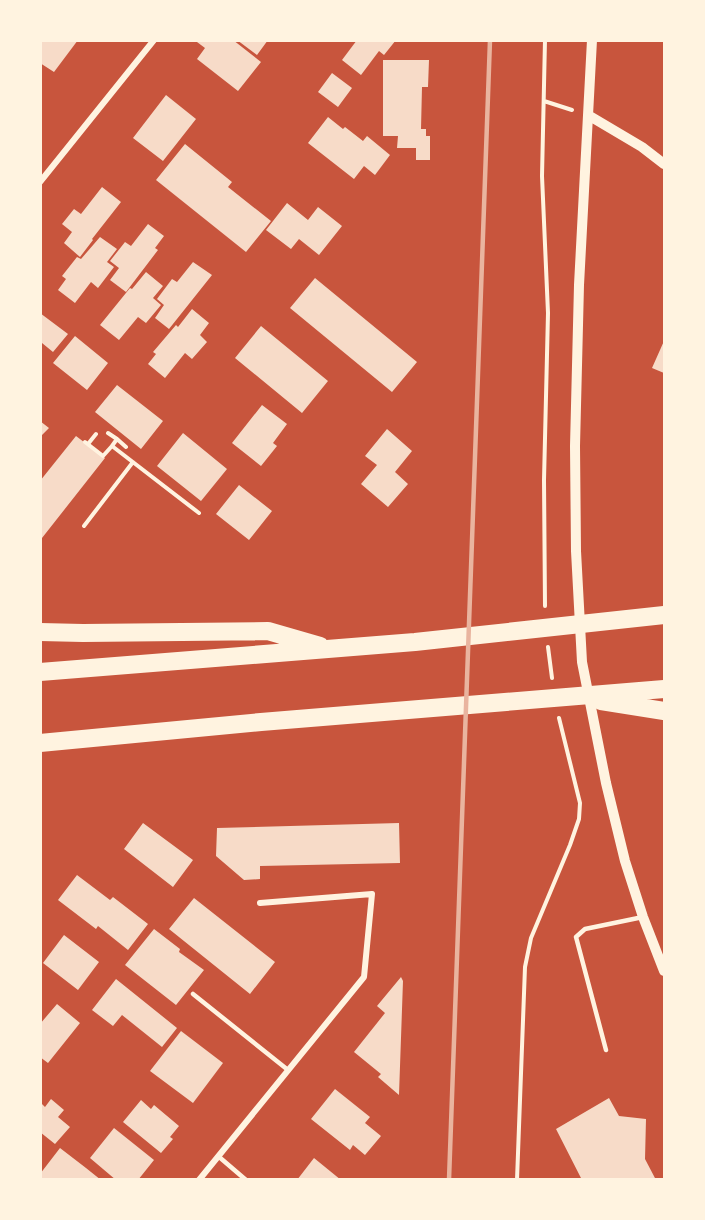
<svg xmlns="http://www.w3.org/2000/svg" width="705" height="1220" font-family="'DejaVu Sans',sans-serif">
  <style>
    .building { fill: #f7dbc8 }
    .lines { fill: none; stroke-linecap: round; stroke-linejoin: round }
    .path { stroke: #fff3e0; stroke-width: 4 }
    .service { stroke: #fff3e0; stroke-width: 4.5 }
    .minor { stroke: #fff3e0; stroke-width: 6 }
    .tertiary { stroke: #fff3e0; stroke-width: 10 }
    .motorway { stroke: #fff3e0; stroke-width: 18 }
    .rail { stroke: #e9b49f; stroke-width: 4.5 }
  </style>
  <rect width="100%" height="100%" fill="#c8553d"/>
  <path class="building" d="M40,40H78L54,72L40,63Z
    M198,40H233L261,62L238,91L197,59L205,48L197,42Z
    M237,40H268L257,55Z
    M357,40H396L384,55L379,51L361,75L342,60Z
    M383,60H429L428,87H422L421,129H426V136H430V160H416V148H397L398,136H383Z
    M332,73L352,88L338,107L318,92Z
    M166,95L196,119L163,161L133,138Z
    M328,117L343,129L345,127L363,141L367,136L390,155L375,175L364,166L354,179L308,143Z
    M185,144L232,182L228,187L271,221L246,252L156,180Z
    M102,187L121,202L92,239L93,240L80,257L64,243L72,232L62,224L74,209L81,214Z
    M287,203L308,220L318,207L342,226L319,255L299,239L291,249L266,230Z
    M148,224L164,236L155,248L158,250L126,292L110,280L119,268L110,261L125,242L131,246Z
    M100,237L117,249L107,262L114,267L98,288L91,282L75,303L58,290L66,279L62,276L77,257L81,259Z
    M193,262L212,275L169,329L155,318L164,305L157,299L172,279L177,282Z
    M146,272L163,286L153,298L161,305L146,323L138,317L119,340L100,325L130,288L132,289Z
    M315,278L417,362L392,392L290,308Z
    M192,309L209,323L200,335L207,342L192,359L185,353L165,378L148,364L156,354L153,352L176,325L178,327Z
    M40,313L68,334L53,352L42,343L40,346Z
    M261,326L328,381L302,413L235,358Z
    M75,336L108,363L87,390L53,363Z
    M664,341V373L652,368Z
    M117,385L163,421L141,449L95,412Z
    M262,405L287,424L273,443L277,446L261,466L232,443Z
    M40,421L49,428L40,437Z
    M387,429L412,451L395,472L408,484L388,507L361,484L377,465L365,456Z
    M183,433L227,469L201,501L157,466Z
    M76,436L105,458L42,538L40,481Z
    M239,485L272,511L249,540L216,514Z
    M143,823L193,860L173,887L124,849Z
    M399,823L400,863L260,866V879L244,880L216,856L217,828Z
    M77,875L110,900L113,897L148,924L128,950L98,926L96,929L58,900Z
    M194,898L275,962L250,994L169,929Z
    M154,929L180,949L179,952L204,970L176,1005L125,965Z
    M64,935L99,962L78,990L43,963Z
    M401,977L403,981L399,1095L378,1077L381,1074L354,1052L385,1013L377,1006Z
    M116,979L177,1028L162,1047L122,1015L113,1026L92,1010Z
    M57,1004L80,1023L48,1063L40,1057V1024Z
    M181,1031L223,1063L193,1103L150,1071Z
    M335,1089L370,1117L365,1123L381,1136L365,1155L353,1145L350,1150L311,1119Z
    M609,1098L619,1116L646,1119L645,1159L656,1180H582L556,1129Z
    M51,1099L64,1110L58,1117L70,1127L55,1144L40,1132V1102L45,1107Z
    M141,1100L151,1109L154,1105L179,1126L170,1137L173,1139L161,1153L123,1122Z
    M114,1128L154,1160L138,1180H116L90,1158Z
    M60,1148L86,1168L101,1180H40V1174Z
    M314,1158L341,1180H297Z"/>
  <g class="lines">
    <path class="path" d="M544,101L572,110
      M108,433L117,439L112,446L199,513
      M117,439L126,447
      M85,442L103,456L112,446
      M88,444L96,434
      M84,526L133,462
      M545,606L544,480L548,313L542,176L545,40
      M548,647L552,678
      M517,1180L525,967L531,938L570,845L579,819L580,803L559,718"/>
    <path class="service" d="M193,994L288,1070
      M606,1050L576,937L585,929L643,917
      M218,1156L246,1180"/>
    <path class="minor" d="M40,182L154,40
      M199,1180L364,977L372,894L260,903"/>
    <path class="tertiary" d="M592,40L579,285L575,446L576,551L582,662L606,783L625,861L643,917L664,971
      M588,115L642,147L664,164"/>
    <path class="motorway" d="M40,632L83,633L268,631L320,646
      M40,672L415,642L664,615
      M601,701L664,711
      M40,743L261,722L664,689"/>
    <path class="rail" d="M449,1180L490,40"/>
  </g>
  <rect width="705" height="1220" fill="none" stroke="#fff3e0" stroke-width="84"/>
</svg>
